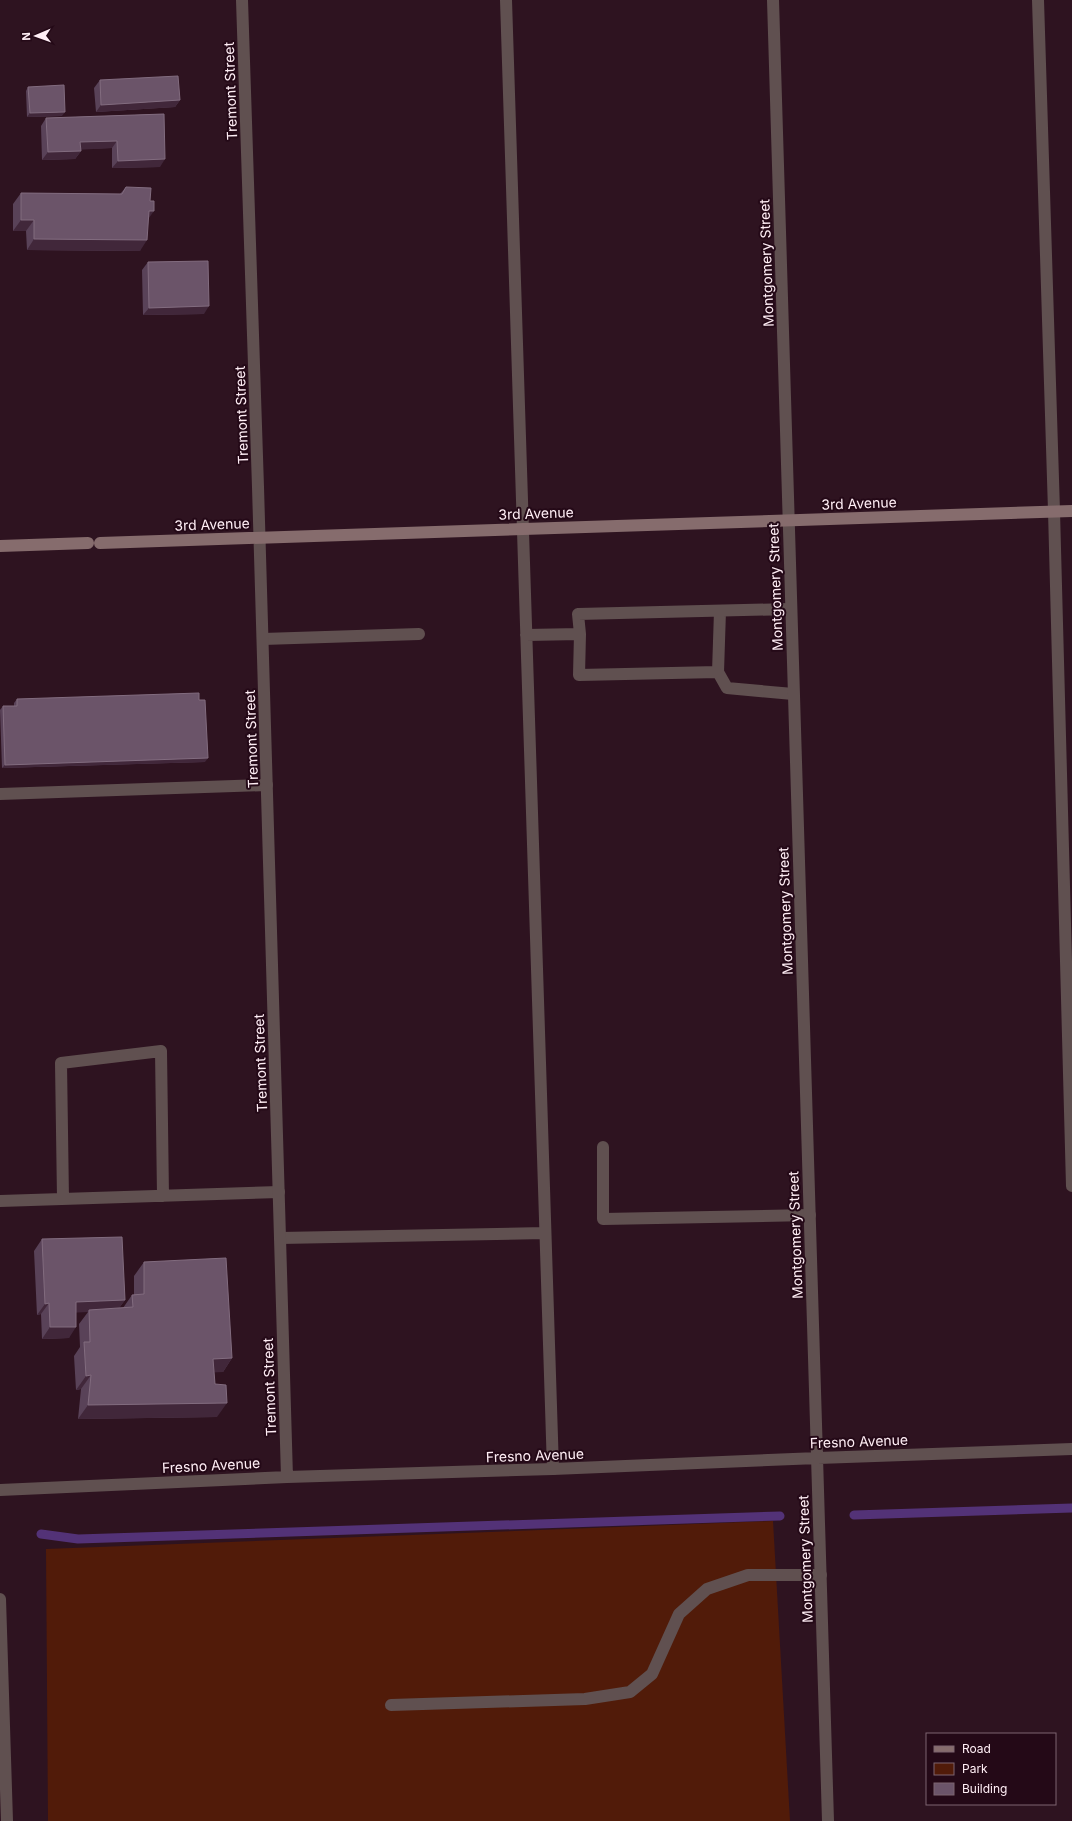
<svg xmlns="http://www.w3.org/2000/svg" width="1072" height="1821" font-family="Inter,sans-serif">
  <style>
    .green { fill: #511b09 }
    .lines { fill: none; stroke-linecap: round; stroke-linejoin: round }
    .stream { stroke: #533277; stroke-width: 9 }
    .service { stroke: #605050; stroke-width: 12 }
    .minor { stroke: #605050; stroke-width: 12 }
    .tertiary { stroke: #605050; stroke-width: 12 }
    .secondary { stroke: #866c6d; stroke-width: 12 }
    .wall { fill: #594258 }
    .shaded-wall { fill: #41273a }
    .building { fill: #6b5469; stroke: #826c7f }
    .labels { text-anchor: middle; dominant-baseline: central; stroke-width: 4; stroke-linejoin: round; paint-order: stroke }
    .street-label { font-size: 14px; fill: #ffeef5; stroke: #240917 }
  </style>
  <rect width="100%" height="100%" fill="#2e1320"/>
  <path class="green" d="M773,1521L790,1821H48L46,1549Z"/>
  <g class="lines">
    <path class="stream" d="M854,1515L1072,1508
      M41,1534L78,1539L780,1516"/>
    <path class="service" d="M506,0L553,1469
      M1038,0L1054,511L1072,1186
      M580,634L579,675L718,672L720,611
      M526,635L580,634L578,614L790,609
      M263,639L419,634
      M718,672L727,688L793,694
      M0,794L267,785
      M603,1147V1219L810,1215
      M63,1199L61,1063L161,1051L163,1196
      M0,1201L279,1192
      M280,1238L545,1233
      M391,1705L585,1699L630,1692L652,1674L679,1614L707,1589L748,1575H821"/>
    <path class="minor" d="M242,0L258,487L287,1477
      M773,0C791,607 809,1214 828,1821
      M0,1490L287,1477L553,1469L818,1458L1072,1449"/>
    <path class="tertiary" d="M0,1599L7,1821"/>
    <path class="secondary" d="M100,543L1072,511
      M0,546L88,543"/>
  </g>
  <path class="wall" d="M100,80L180,100L175,107L96,112L94,88Z
    M28,87L62,116L27,117L26,91Z
    M164,114L160,167L112,168V148L81,149V151L75,159L42,160L41,126L46,118Z
    M126,187L148,219L140,251L27,250L26,231H13V204L21,193L120,194Z
    M148,262L204,314L143,315L142,270Z
    M17,699L199,700L205,762L2,768L0,710L3,706H14V703Z
    M42,1239L125,1300L119,1308H123L132,1295H134V1276L144,1262L232,1358L223,1372H214L217,1417L78,1419L81,1389L76,1390L74,1356L80,1347L79,1324L88,1312H76L69,1338L42,1339L41,1314L37,1315L34,1251Z"/>
  <path class="shaded-wall" d="M180,100L175,107L96,112L101,105Z
    M65,112L62,116L27,117L30,113Z
    M117,141L112,148L75,150L80,142Z
    M81,151L75,159L42,160L48,152Z
    M165,159L160,167L112,168L118,161Z
    M149,211H154L146,222Z
    M21,220H34L26,231H13Z
    M34,239L147,240L140,251L27,250Z
    M209,306L204,314L143,315L149,308Z
    M208,758L205,762L2,768L5,765Z
    M125,1300L117,1311L89,1310L88,1312L68,1313L76,1302Z
    M49,1303L41,1314L37,1315L45,1304Z
    M50,1327H76L69,1338L42,1339Z
    M232,1358L223,1372L203,1373L213,1359Z
    M91,1375L81,1389L76,1390L86,1376Z
    M227,1403L217,1417L78,1419L88,1405Z"/>
  <path class="building" d="M178,76L180,100L101,105L100,80Z
    M64,85L65,112L30,113L28,87Z
    M164,114L165,159L118,161L117,141L80,142L81,151L48,152L46,118Z
    M126,187L151,188L150,201H154V211H149L147,240L34,239V220H21V193L122,194Z
    M208,261L209,306L149,308L148,262Z
    M199,693V700H205L208,758L5,765L3,706H17V699Z
    M122,1237L125,1300L76,1302V1327H50L49,1303L45,1304L42,1239Z
    M226,1258L232,1358L213,1359L215,1384L226,1385L227,1403L88,1405L91,1375L86,1376L84,1342H90L89,1310L133,1307L132,1295L144,1294V1262Z"/>
  <g class="labels">
    <g class="street-label">
      <text transform="translate(230 91) rotate(-92)">Tremont Street</text>
      <text transform="translate(766 263) rotate(-92)">Montgomery Street</text>
      <text transform="translate(241 415) rotate(-92)">Tremont Street</text>
      <text transform="translate(859 503) rotate(-2)">3rd Avenue</text>
      <text transform="translate(536 513) rotate(-2)">3rd Avenue</text>
      <text transform="translate(212 524) rotate(-2)">3rd Avenue</text>
      <text transform="translate(775 587) rotate(-92)">Montgomery Street</text>
      <text transform="translate(251 739) rotate(-92)">Tremont Street</text>
      <text transform="translate(785 911) rotate(-92)">Montgomery Street</text>
      <text transform="translate(260 1063) rotate(-92)">Tremont Street</text>
      <text transform="translate(795 1235) rotate(-92)">Montgomery Street</text>
      <text transform="translate(269 1387) rotate(-92)">Tremont Street</text>
      <text transform="translate(859 1441) rotate(-2)">Fresno Avenue</text>
      <text transform="translate(535 1455) rotate(-2)">Fresno Avenue</text>
      <text transform="translate(211 1465) rotate(-3)">Fresno Avenue</text>
      <text transform="translate(805 1559) rotate(-92)">Montgomery Street</text>
    </g>
  </g>
  <rect x="926" y="1733" width="130" height="72" fill="#240917" stroke="#7c6570"/>
  <rect x="934" y="1746" width="20" height="6" fill="#866c6d" stroke="#7c6570"/>
  <text x="962" y="1753" font-size="12" fill="#ffeef5">Road</text>
  <rect x="934" y="1763" width="20" height="12" fill="#511b09" stroke="#7c6570"/>
  <text x="962" y="1773" font-size="12" fill="#ffeef5">Park</text>
  <rect x="934" y="1783" width="20" height="12" fill="#6b5469" stroke="#7c6570"/>
  <text x="962" y="1793" font-size="12" fill="#ffeef5">Building</text>
  <g transform="translate(36 36) rotate(268)" stroke="#240917" stroke-width="3" paint-order="stroke">
  <path d="M0-3L7 15L0 10L-7 15Z" fill="#ffeef5"/>
  <text y="-6" font-size="11" font-weight="bold" text-anchor="middle" fill="#ffeef5">N</text>
  </g>
</svg>
